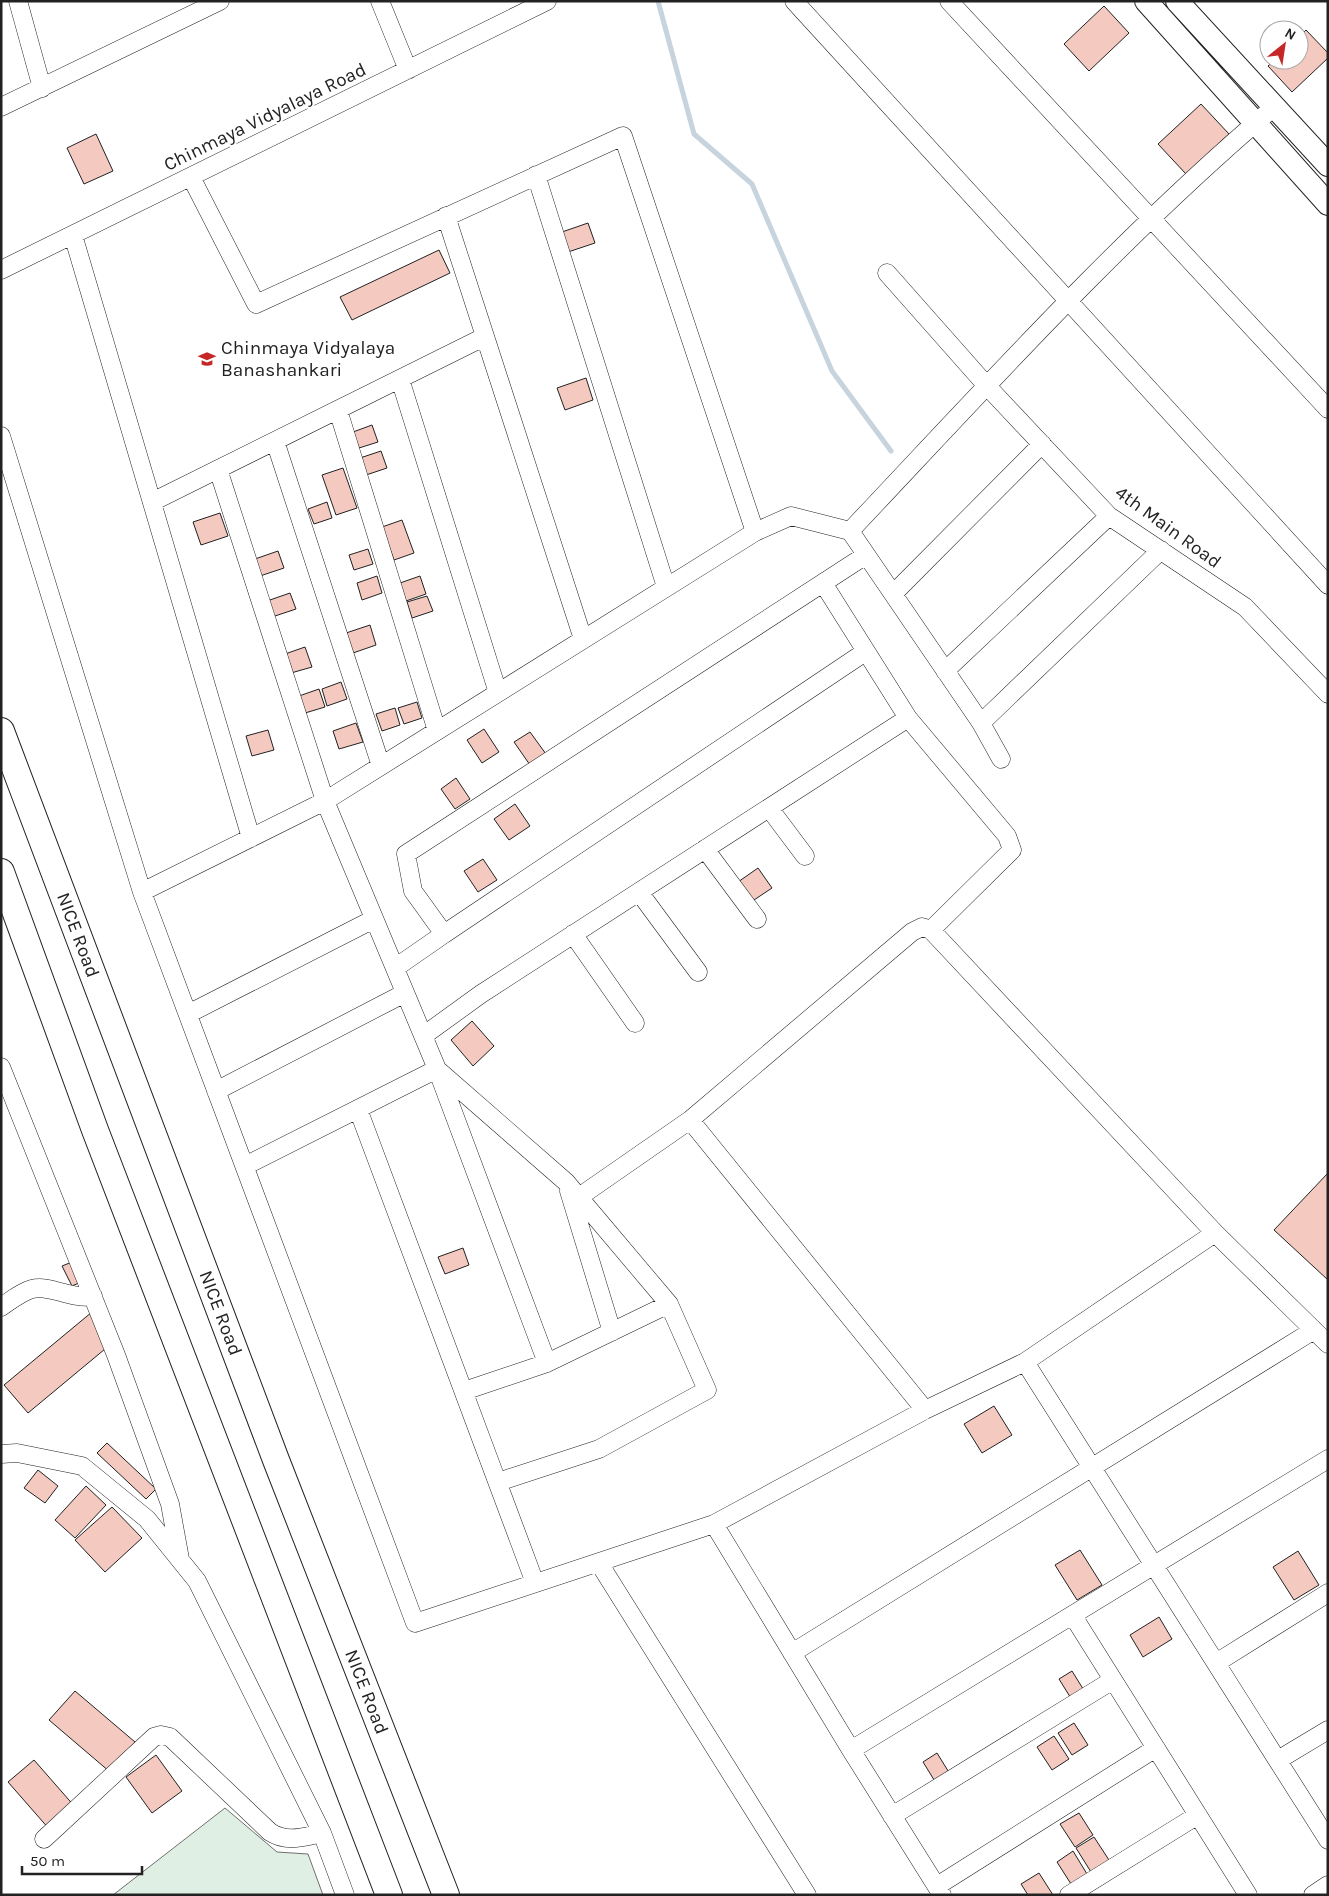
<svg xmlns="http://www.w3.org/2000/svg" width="1329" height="1896" font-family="Karla,sans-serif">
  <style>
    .green { fill: #e0efe3; stroke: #6f6f6f }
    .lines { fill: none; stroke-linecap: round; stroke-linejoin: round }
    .stream { stroke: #c7d3dd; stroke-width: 5 }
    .building { fill: #f3c9c0; stroke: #222 }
    .minor-casing { stroke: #222; stroke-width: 19 }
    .major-casing { stroke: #222; stroke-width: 24 }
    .highway-casing { stroke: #222; stroke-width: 28 }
    .minor { stroke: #fff; stroke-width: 18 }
    .major { stroke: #fff; stroke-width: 22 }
    .highway { stroke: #fff; stroke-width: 26 }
    .labels { text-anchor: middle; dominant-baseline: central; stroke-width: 4; stroke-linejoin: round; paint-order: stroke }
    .street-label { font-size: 19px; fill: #222; stroke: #fff }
    .poi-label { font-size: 19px; fill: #222; stroke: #fff; text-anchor: start }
  </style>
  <rect width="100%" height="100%" fill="#fff"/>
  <path class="green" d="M225,1808L277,1852L308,1854L323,1895H113Z"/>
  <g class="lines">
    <path class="stream" d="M658,1L694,134L752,184L832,371L891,451"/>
  </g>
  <path class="building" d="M1104,6L1129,33L1089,71L1064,44Z
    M1306,30L1328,53V58L1292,92L1268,66L1275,60H1299V37Z
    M1201,104L1229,134L1186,174L1158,144Z
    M96,134L113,171L84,184L67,148Z
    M588,223L595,243L568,252L562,232Z
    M439,250L450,273L352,320L340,297Z
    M586,378L593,400L565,410L557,388Z
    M372,425L378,442L359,448L353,432Z
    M381,451L387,468L366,475L360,458Z
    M343,468L357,508L336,515L322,475Z
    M327,502L332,518L314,524L308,509Z
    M220,513L228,536L201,545L193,522Z
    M402,520L414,553L394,560L382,527Z
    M368,549L373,564L354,570L349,555Z
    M278,551L284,568L260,576L255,559Z
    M377,576L382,593L362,600L357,583Z
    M420,576L426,594L406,601L400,583Z
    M290,593L296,609L272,617L267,601Z
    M427,596L433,611L412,618L407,602Z
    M370,625L376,645L353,653L346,633Z
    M305,647L312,667L291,673L285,654Z
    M341,682L347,699L327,706L322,689Z
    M319,689L325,707L305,713L299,696Z
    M417,702L422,718L404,724L398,708Z
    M395,708L400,725L382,731L376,714Z
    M356,723L363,742L339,749L333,731Z
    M484,729L499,752L482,763L467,740Z
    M268,730L274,750L252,756L246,736Z
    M530,732L546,754L530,765L514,742Z
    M456,778L470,799L455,809L441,789Z
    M515,804L530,826L509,840L494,819Z
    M483,859L497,880L478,892L464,871Z
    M758,868L772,888L751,902L738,882Z
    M472,1021L494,1046L473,1066L451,1040Z
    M1328,1173V1280L1274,1230Z
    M463,1248L469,1265L445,1274L438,1257Z
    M72,1262L81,1282L72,1286L62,1266Z
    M92,1312L105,1349L28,1413L4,1385Z
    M994,1406L1012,1435L982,1453L964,1424Z
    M107,1443L156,1489L146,1499L97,1453Z
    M38,1470L58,1486L45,1503L24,1488Z
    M86,1486L106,1505L75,1538L55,1520Z
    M112,1507L142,1538L105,1572L75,1540Z
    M1080,1550L1102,1585L1077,1600L1055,1565Z
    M1298,1551L1319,1585L1294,1600L1273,1567Z
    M1159,1617L1172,1639L1143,1657L1130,1635Z
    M1072,1671L1085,1692L1072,1700L1059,1679Z
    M75,1691L135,1742L110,1772L49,1720Z
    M1074,1723L1088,1745L1072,1755L1058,1733Z
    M1054,1736L1069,1759L1052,1770L1037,1747Z
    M937,1753L950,1774L936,1783L923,1762Z
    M156,1755L182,1791L152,1813L126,1777Z
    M34,1760L76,1808L50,1830L8,1782Z
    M1079,1813L1093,1835L1075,1847L1060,1824Z
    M1094,1837L1109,1860L1091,1872L1076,1848Z
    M1073,1851L1087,1874L1071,1884L1057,1862Z
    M1039,1873L1053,1895H1028L1021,1884Z"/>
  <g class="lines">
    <g class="minor-casing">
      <path id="minor" d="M18,1L42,88
        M380,1L408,70
        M794,1L1328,585
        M949,1L1328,409
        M1,107L220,1
        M536,175L666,587
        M446,216L583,639
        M73,235L251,838
        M1,270L547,1
        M887,273L987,386L1109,516L1245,607L1328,694
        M400,379L498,693
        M338,410L437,731
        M1,436L142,892L415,1623L714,1524L925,1410L1025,1362L1215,1233L1328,1344
        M275,441L381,766
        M218,469L325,801L437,1069L547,1363
        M152,502L484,337
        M850,531L981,723L1161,550
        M755,532L791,516L850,531C987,386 1121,237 1274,107
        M893,594L1042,444
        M945,671L1109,516
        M908,718L1007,836L1012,850L931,930
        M981,723L1001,759
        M769,808L805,856
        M705,849L757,919
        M142,892L325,801L755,532L623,136L256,304L191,177
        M639,892L698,972
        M444,934L865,652
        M573,934L635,1023
        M395,968L444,934L413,891L406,854L866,555
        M188,1014L374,919
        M423,1036L481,994L908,718L823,583
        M1,1067L116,1355L170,1504L180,1559
        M439,1071L566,1182L669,1304L707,1390L599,1449L498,1482
        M216,1091L405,993
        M358,1109L535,1583
        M690,1120L925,1410
        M245,1166L437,1069
        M569,1191L612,1332
        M579,1197L690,1120L912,932L922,927L931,930L1215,1233
        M1,1307C10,1301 21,1292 32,1289C50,1284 71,1300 93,1296
        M1025,1362L1328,1840
        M464,1391L547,1363L669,1304
        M1,1454L17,1453L82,1466L147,1519L197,1581L322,1833L345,1895
        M714,1524L851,1750L942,1895
        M599,1563L807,1895
        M1073,1616L1248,1895
        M792,1653L1314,1330
        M1216,1663L1328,1593
        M851,1750L1328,1459
        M1278,1760L1328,1730
        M892,1816L1113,1680
        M44,1839L154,1737L161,1735L170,1737L270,1832C287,1843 303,1837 322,1833
        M937,1886L1156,1748
        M1069,1895L1198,1815
        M1313,1895L1328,1885"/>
    </g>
    <g class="major-casing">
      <path id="major" d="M1146,1L1328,204
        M1177,1L1328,165"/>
    </g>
    <g class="highway-casing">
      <g id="highway">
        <path id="s1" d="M1,731L276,1460L446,1895"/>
        <path d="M1,872L95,1130L389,1895"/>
      </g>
    </g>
    <use href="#minor" class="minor"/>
    <use href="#major" class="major"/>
    <use href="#highway" class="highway"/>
  </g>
  <defs>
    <g id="school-bare" transform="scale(1.35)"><path d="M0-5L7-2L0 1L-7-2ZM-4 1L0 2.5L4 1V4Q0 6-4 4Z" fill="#c62828" stroke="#fff" stroke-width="2.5" paint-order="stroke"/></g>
  </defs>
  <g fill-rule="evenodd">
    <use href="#school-bare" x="207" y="359"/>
  </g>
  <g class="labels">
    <g class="street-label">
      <text transform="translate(265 117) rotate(-26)">Chinmaya Vidyalaya Road</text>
      <text transform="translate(1168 527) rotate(36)">4th Main Road</text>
      <text stroke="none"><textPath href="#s1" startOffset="218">NICE Road</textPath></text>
      <text stroke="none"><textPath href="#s1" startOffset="622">NICE Road</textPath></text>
      <text stroke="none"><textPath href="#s1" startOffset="1028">NICE Road</textPath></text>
    </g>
    <g class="poi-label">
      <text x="221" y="348">Chinmaya Vidyalaya<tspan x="221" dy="22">Banashankari</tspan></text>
    </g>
  </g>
  <rect width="1329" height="1896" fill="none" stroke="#222222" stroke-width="5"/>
  <g transform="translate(1284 45) rotate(30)"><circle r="24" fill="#ffffff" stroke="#a7a7a7"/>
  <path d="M0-4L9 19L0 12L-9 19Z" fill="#c62828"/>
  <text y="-8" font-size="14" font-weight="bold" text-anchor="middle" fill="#222222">N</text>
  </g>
  <path d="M22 1866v8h120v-8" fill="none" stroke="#222222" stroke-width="2.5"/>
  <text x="30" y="1866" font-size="15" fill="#222222" stroke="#ffffff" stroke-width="4" paint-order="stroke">50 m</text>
</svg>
